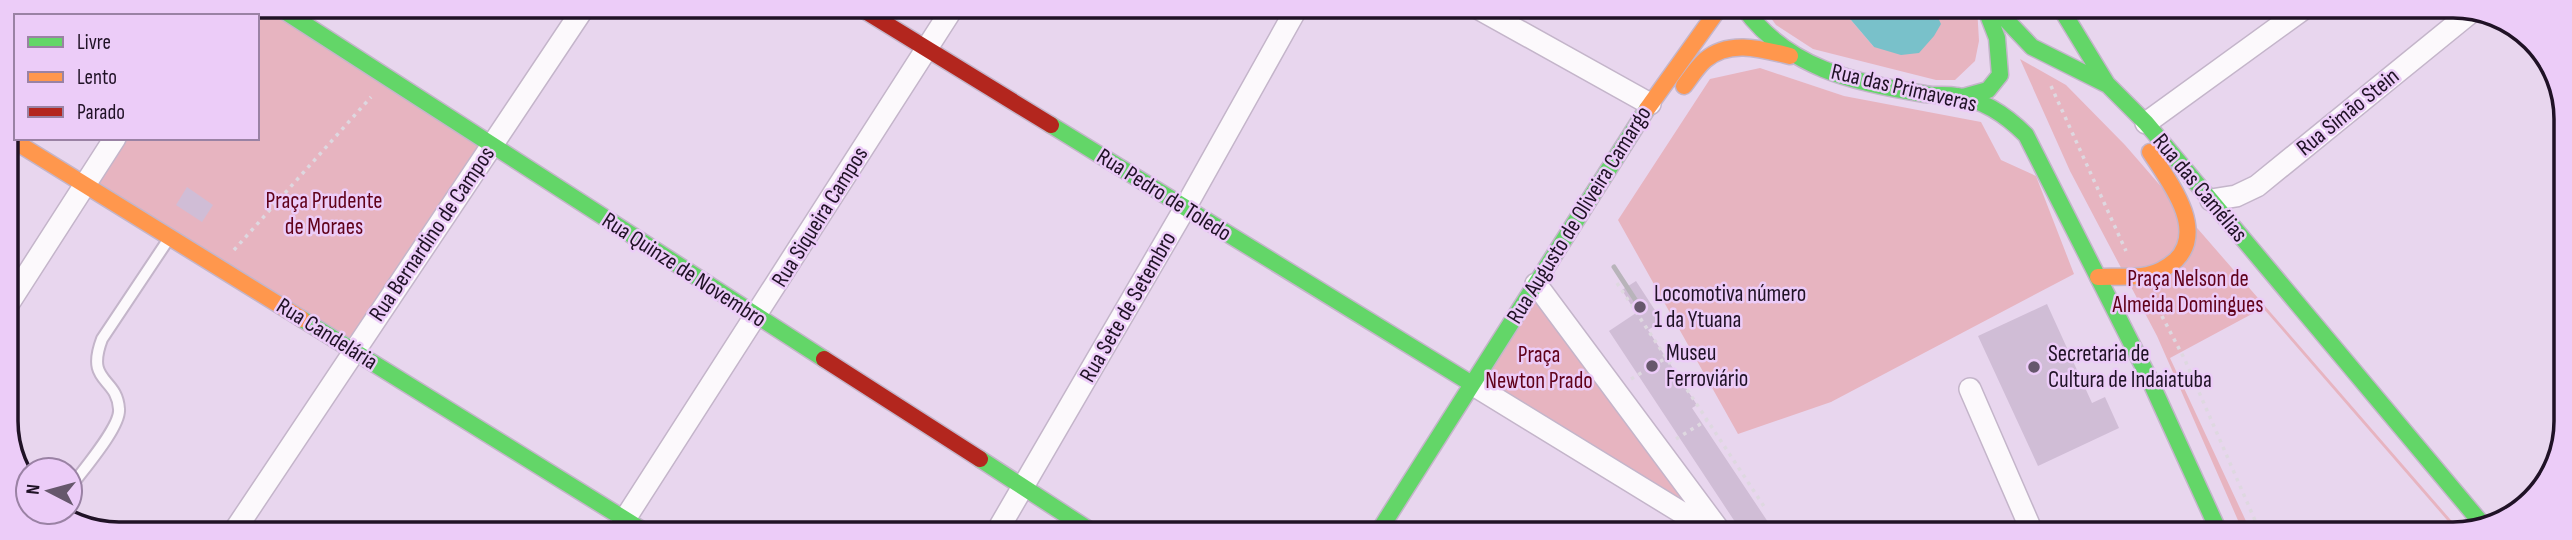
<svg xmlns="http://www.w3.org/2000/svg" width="2572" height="540" font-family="'Sofia Sans Condensed',sans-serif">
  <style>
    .green { fill: #e7b4c0 }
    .water { fill: #79c1ca }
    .building { fill: #d0bdd6 }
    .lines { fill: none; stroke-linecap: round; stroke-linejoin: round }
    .lane-casing { stroke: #c4b5ca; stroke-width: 14 }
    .street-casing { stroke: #c4b5ca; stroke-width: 24 }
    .fast-casing { stroke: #c4b5ca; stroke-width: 19 }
    .slow-casing { stroke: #c4b5ca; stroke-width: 19 }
    .jam-casing { stroke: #c4b5ca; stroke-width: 19 }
    .path { stroke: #ded8e0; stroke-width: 3.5; stroke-dasharray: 3.5 5; stroke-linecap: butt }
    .lane { stroke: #fcf9fc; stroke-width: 10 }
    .street { stroke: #fcf9fc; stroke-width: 21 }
    .fast { stroke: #63d668; stroke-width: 16 }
    .slow { stroke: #ff974d; stroke-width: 16 }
    .jam { stroke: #b3261e; stroke-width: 16 }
    .rail { stroke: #b8b4ba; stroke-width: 5 }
    .poi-dot { fill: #66576c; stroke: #ecccf8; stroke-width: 2.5 }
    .labels { text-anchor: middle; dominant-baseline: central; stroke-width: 5; stroke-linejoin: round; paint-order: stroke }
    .street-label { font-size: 23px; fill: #201226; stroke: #ecccf8 }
    .park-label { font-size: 23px; fill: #600119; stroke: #ecccf8 }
    .poi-label { font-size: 23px; fill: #201226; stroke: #ecccf8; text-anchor: start }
    .rim { fill: none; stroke: #201226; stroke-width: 3.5 }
  </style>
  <rect width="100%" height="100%" fill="#e8d6ee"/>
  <path class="green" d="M204,5H275L491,145L354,351L85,184L115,138H257V16H197Z
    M1763,7H1834L1851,20L1874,47L1933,7H1977L1979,41L1975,61L1955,80H1936L1813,49L1776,25Z
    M2020,59L2066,85L2125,145L2463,534L2460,535L2263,308L2170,358L2252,534H2244L2157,336L2070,171Z
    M1760,68L1844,96L1981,122L2001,160L2036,176L2074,274L1831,402L1738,434L1618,220L1710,79Z
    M1536,284L1722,534L1472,384Z"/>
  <path class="water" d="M1834,7H1933L1941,24L1934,36L1919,53L1901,55L1874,47L1851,20Z"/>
  <path class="building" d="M187,187L213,205L202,222L176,205Z
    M1636,281L1662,321L1648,330L1697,405L1692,408L1776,534H1743L1609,331L1636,313L1622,290Z
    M2047,304L2092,403L2105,397L2119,428L2038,466L1978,336Z"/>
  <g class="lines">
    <g class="lane-casing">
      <path id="lane" d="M70,488C81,472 121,427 119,409C117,376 85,384 102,339L168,240"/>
    </g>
    <g class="street-casing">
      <path id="street" d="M1474,6L1650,104
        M197,16L204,5
        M2146,123L2306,7
        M2211,200L2236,196L2257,186L2476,8
        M1536,284L1722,534
        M7,306L115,138
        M1472,384L1715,533
        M1970,389L2033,534
        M233,533L585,6
        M616,533L954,6
        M996,533L1185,208L1298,6"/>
    </g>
    <g class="fast-casing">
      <path id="fast" d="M275,5L824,359
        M1743,7C1787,68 1854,83 1925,94C1936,96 1947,94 1957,96C1984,100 2007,116 2026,135L2147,374L2220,534
        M1994,7L2032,47L2106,84
        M2060,7L2107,84L2146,123L2483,525
        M1963,97L1988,90L2000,75L1997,38L1985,7
        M1051,125L1472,384
        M302,319L647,533
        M980,459L1094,533
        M1377,534L1647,109"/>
    </g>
    <g class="slow-casing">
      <path id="slow" d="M1684,86C1691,77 1697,67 1705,60C1729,39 1762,49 1790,56
        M1647,109L1720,7
        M6,136L302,319
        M2098,277C2114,276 2131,278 2147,275C2158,273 2168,267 2176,260C2207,229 2168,180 2150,152"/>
    </g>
    <g class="jam-casing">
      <path id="jam" d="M857,6L1051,125
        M824,359L980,459"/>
    </g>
    <path class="path" d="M2051,86L2126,251
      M234,250L371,97
      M1617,283L1765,508
      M2154,301L2185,360L2261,534
      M1631,379L1666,358
      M1676,439L1707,420"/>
    <use href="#lane" class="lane"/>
    <use href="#street" class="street"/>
    <use href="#fast" class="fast"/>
    <use href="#slow" class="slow"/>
    <use href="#jam" class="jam"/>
    <path class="rail" d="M1614,267L1640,307"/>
  </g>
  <g class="poi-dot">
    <circle cx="1640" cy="307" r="7"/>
    <circle cx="1652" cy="366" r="7"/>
    <circle cx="2034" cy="367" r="7"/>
  </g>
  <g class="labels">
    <g class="street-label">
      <text transform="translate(1904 88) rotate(13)">Rua das Primaveras</text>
      <text transform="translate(2348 112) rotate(-39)">Rua Simão Stein</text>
      <text transform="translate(2200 188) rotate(50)">Rua das Camélias</text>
      <text transform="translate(1164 195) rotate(32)">Rua Pedro de Toledo</text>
      <text transform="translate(1579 215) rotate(-58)">Rua Augusto de Oliveira Camargo</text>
      <text transform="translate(820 217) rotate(-58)">Rua Siqueira Campos</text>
      <text transform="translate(432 234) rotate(-56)">Rua Bernardino de Campos</text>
      <text transform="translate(684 270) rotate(33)">Rua Quinze de Novembro</text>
      <text transform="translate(1128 307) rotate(-60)">Rua Sete de Setembro</text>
      <text transform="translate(327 334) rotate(32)">Rua Candelária</text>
    </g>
    <g class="park-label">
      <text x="324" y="201">Praça Prudente<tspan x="324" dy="26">de Moraes</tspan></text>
      <text x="2188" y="279">Praça Nelson de<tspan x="2188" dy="26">Almeida Domingues</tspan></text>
      <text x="1539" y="355">Praça<tspan x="1539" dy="26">Newton Prado</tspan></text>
    </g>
    <g class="poi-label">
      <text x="1654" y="294">Locomotiva número<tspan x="1654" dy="26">1 da Ytuana</tspan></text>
      <text x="1666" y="353">Museu<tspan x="1666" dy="26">Ferroviário</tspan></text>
      <text x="2048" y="354">Secretaria de<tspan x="2048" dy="26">Cultura de Indaiatuba</tspan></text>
    </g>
  </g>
  <path d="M0 0H2572V540H0ZM119 18H2453A101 101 0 0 1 2554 119V421A101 101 0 0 1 2453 522H119A101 101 0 0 1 18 421V119A101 101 0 0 1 119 18Z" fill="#ecccf8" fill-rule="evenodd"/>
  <path class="rim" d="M119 18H2453A101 101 0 0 1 2554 119V421A101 101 0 0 1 2453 522H119A101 101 0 0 1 18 421V119A101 101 0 0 1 119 18Z"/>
  <rect x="14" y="14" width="245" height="126" fill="#ecccf8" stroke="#9a82a4" stroke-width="2"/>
  <rect x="28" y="37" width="35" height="10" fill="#63d668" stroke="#9a82a4" stroke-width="2"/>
  <text x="77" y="49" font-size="21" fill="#201226">Livre</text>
  <rect x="28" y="72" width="35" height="10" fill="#ff974d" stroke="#9a82a4" stroke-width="2"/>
  <text x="77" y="84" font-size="21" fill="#201226">Lento</text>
  <rect x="28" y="107" width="35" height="10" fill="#b3261e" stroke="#9a82a4" stroke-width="2"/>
  <text x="77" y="119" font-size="21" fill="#201226">Parado</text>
  <g transform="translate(49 491) rotate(276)"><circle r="33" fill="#ecccf8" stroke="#9a82a4" stroke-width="2"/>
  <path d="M0-5L12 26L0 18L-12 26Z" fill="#66576c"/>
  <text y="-10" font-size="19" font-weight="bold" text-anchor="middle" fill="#201226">N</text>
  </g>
</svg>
